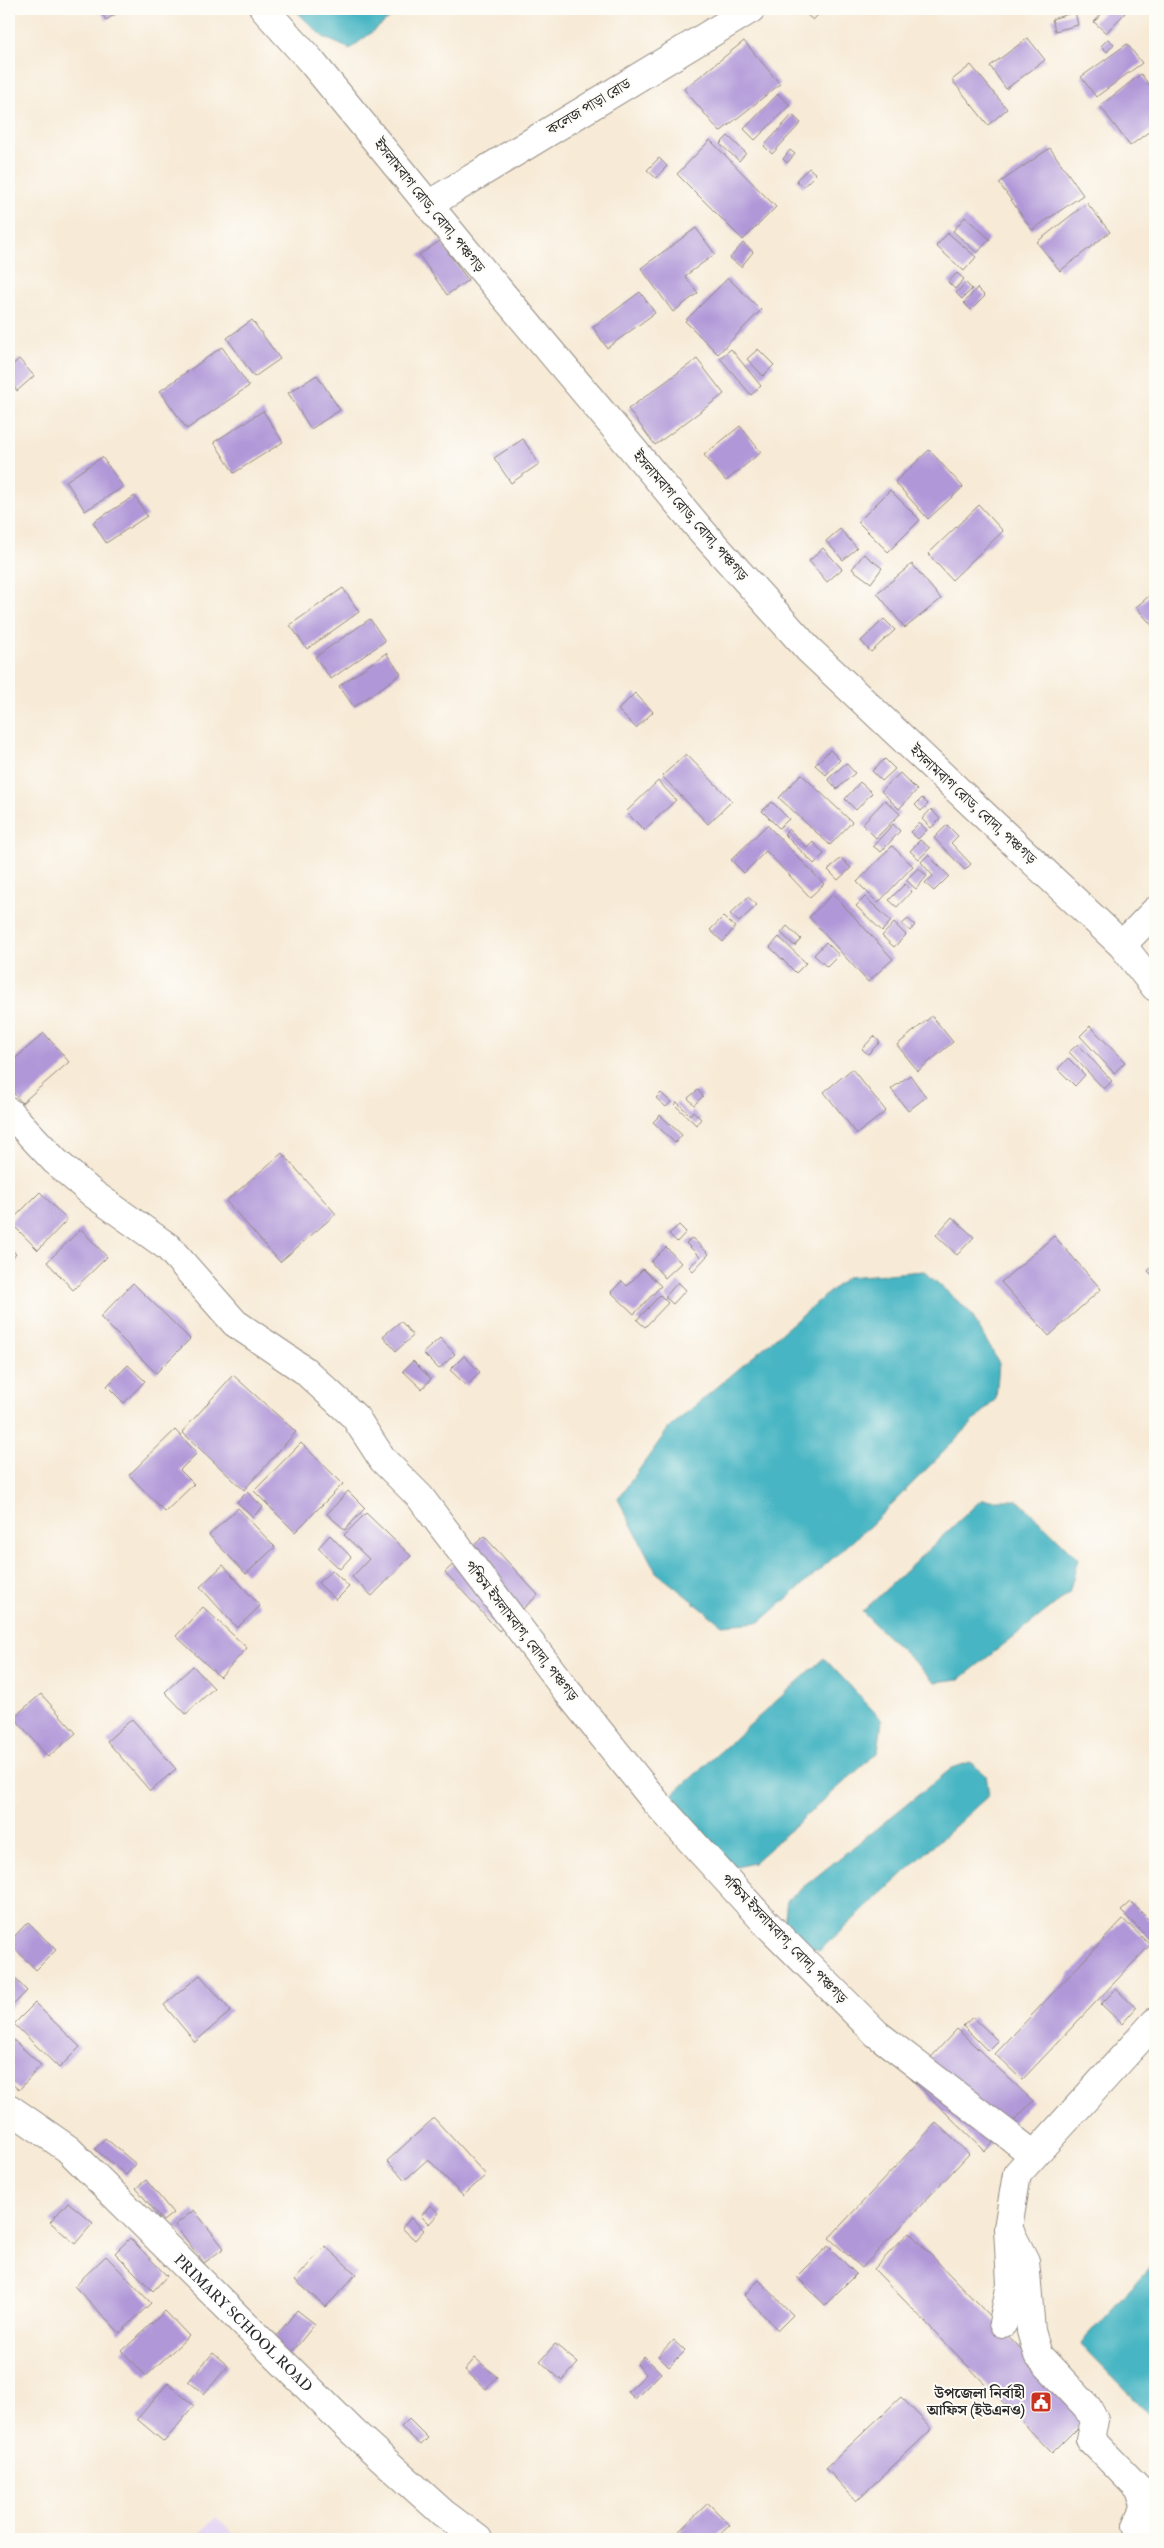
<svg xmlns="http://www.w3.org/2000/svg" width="1164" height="2548" font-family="'IM FELL Double Pica','Noto Serif Bengali',serif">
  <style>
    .built { fill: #e2d4f3 }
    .water { fill: #47b5c3; stroke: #397077 }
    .building { fill: #b097d8 }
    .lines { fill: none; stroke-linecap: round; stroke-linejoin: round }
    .minor-casing { stroke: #918a80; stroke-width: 30 }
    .minor { stroke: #fff; stroke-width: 28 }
    .labels { text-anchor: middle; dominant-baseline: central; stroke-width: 4; stroke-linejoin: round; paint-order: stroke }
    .street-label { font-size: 15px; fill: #2b2b2b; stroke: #fdfcf7 }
    .poi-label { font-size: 15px; font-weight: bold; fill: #2b2b2b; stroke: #fdfcf7; text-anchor: end }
  </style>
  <rect width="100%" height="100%" fill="#fdfcf7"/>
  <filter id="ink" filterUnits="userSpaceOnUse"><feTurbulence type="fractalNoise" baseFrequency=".02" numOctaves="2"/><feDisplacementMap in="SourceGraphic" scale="10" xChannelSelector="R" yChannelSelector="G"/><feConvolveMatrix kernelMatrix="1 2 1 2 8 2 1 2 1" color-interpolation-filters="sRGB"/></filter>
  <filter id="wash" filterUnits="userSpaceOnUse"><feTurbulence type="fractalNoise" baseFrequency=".0096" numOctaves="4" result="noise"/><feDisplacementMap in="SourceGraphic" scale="20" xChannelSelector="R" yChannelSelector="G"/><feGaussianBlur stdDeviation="1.12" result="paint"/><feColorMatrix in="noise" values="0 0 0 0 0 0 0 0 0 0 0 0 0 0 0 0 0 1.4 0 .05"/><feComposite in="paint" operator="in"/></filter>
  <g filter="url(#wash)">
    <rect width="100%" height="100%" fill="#f7ead6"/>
    <path class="built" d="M216,2517L238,2539H194Z"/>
    <path class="water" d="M294,9H402L350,49L323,37Z
      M924,1271L970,1312L999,1363L996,1399L872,1524L760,1622L722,1625L656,1572L618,1499L669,1428L847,1277Z
      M981,1500H1018L1078,1559L1069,1593L960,1679L935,1682L862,1612Z
      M824,1658L882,1720L878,1752L753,1863L733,1868L671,1796Z
      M970,1762L986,1775L989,1795L820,1950L802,1946L784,1924L787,1900L952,1768Z
      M1155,2262V2420L1080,2344Z"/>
    <g id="blocks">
      <path class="building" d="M99,9H124L106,20Z
        M813,9H824L813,20L807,15Z
        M1106,9H1120L1125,13L1106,33L1094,22Z
        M1075,12L1078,25L1055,31L1052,19Z
        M1028,38L1045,60L1006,89L990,66Z
        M1108,39L1114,44L1107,52L1101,46Z
        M744,41L780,84L720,132L684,89Z
        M1127,44L1142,63L1096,97L1081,77Z
        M971,65L1007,109L988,125L952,80Z
        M1141,74L1155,93V127L1130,146L1100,106Z
        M778,94L790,105L755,140L744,129Z
        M792,115L801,123L772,154L764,146Z
        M728,136L746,153L739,161L720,144Z
        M710,140L776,207L743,240L677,174Z
        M1050,148L1083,195L1032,230L999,183Z
        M790,150L795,154L787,163L783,159Z
        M659,158L667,166L656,178L647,170Z
        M809,168L816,174L803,187L796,180Z
        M1087,203L1110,232L1060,271L1037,242Z
        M965,217L990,239L977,253L953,231Z
        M696,228L715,254L685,276L698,293L673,312L641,268Z
        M948,233L976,257L964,271L936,246Z
        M440,241L468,280L447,295L419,255Z
        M743,243L753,252L741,267L730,258Z
        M957,273L964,279L955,289L948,282Z
        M728,278L761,310L718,354L685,321Z
        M966,283L972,289L962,299L956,293Z
        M977,288L985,296L971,310L964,303Z
        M640,292L655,313L607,348L593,327Z
        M252,320L280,359L254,377L227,338Z
        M222,347L249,386L187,429L160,391Z
        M731,349L761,386L751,395L720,358Z
        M758,349L774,365L763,376L747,359Z
        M19,359L34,376L17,391L9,380V368Z
        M697,359L724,394L655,445L628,409Z
        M317,375L340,410L311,429L288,393Z
        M263,411L283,442L234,473L214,442Z
        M740,426L761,452L726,481L704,455Z
        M523,439L539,464L511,483L494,458Z
        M929,450L963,487L928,519L895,482Z
        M102,457L123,487L85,511L66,481Z
        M890,490L920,520L888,552L858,522Z
        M135,496L147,516L106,543L93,522Z
        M979,505L1003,531L952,580L928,554Z
        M840,529L857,548L843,560L826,541Z
        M823,548L842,569L827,582L809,561Z
        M864,554L882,568L871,583L852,569Z
        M912,564L941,599L905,628L877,593Z
        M343,588L359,612L307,649L290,625Z
        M1155,591V629L1136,607Z
        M370,619L385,641L331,679L315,657Z
        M884,619L895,630L871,652L861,641Z
        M386,653L401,674L354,707L339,686Z
        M635,693L653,712L636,728L618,710Z
        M830,750L840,760L826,775L815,765Z
        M686,754L732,801L708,824L662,776Z
        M885,759L895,769L882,781L872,771Z
        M846,763L855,773L837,789L828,779Z
        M900,773L917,790L899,809L881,791Z
        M801,774L852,822L830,845L779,798Z
        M658,781L676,800L644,830L626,812Z
        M860,782L872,793L856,810L845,799Z
        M922,798L928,804L921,811L915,805Z
        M885,800L900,814L876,838L862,824Z
        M772,802L789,819L779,828L762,811Z
        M931,809L940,819L931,828L922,819Z
        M919,823L927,830L918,839L910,832Z
        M893,824L900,831L881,852L873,846Z
        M767,825L824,884L810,897L766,851L744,873L731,860Z
        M947,825L958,836L951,843L971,864L965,870L934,838Z
        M789,829L807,848L813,842L824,854L814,864L784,834Z
        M920,840L930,848L919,859L910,851Z
        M892,846L913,866L878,903L857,882Z
        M928,855L949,876L934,891L925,883L933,876L921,862Z
        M841,858L851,868L838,880L828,870Z
        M918,868L927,876L916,889L906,880Z
        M905,884L912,891L897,907L889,900Z
        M833,894L893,959L868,982L809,917Z
        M748,897L757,905L739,922L730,914Z
        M865,897L891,921L882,931L856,906Z
        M723,917L735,927L723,942L710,930Z
        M908,919L915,925L910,931L902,924Z
        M894,923L906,935L894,947L882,936Z
        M787,926L801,939L795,946L781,933Z
        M779,937L806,963L796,973L770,947Z
        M826,942L839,955L827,967L814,955Z
        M932,1016L953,1042L918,1071L897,1045Z
        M1090,1026L1125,1062L1114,1073L1080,1036Z
        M44,1033L69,1062L22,1103L9,1088V1064Z
        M874,1036L880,1042L868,1054L862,1049Z
        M1078,1044L1112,1081L1104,1089L1069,1052Z
        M1068,1058L1085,1075L1075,1086L1058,1069Z
        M852,1069L886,1111L857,1134L824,1092Z
        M910,1075L926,1097L908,1111L891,1089Z
        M698,1090L703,1096L694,1105L688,1098Z
        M661,1093L671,1102L666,1107L656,1098Z
        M677,1102L690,1115L693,1111L701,1119L696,1125L675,1105Z
        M660,1115L682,1135L675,1143L653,1122Z
        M282,1153L336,1214L280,1262L226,1201Z
        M40,1192L67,1220L38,1250L10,1222Z
        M952,1217L974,1237L957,1255L936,1235Z
        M679,1225L686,1232L677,1242L669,1234Z
        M81,1229L107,1257L73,1290L47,1262Z
        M1054,1236L1101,1289L1049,1336L1001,1282Z
        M692,1238L709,1254L693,1271L689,1267L700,1257L686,1243Z
        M9,1247L16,1254L9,1262Z
        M666,1247L681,1263L665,1278L651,1262Z
        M1155,1263V1278L1148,1271Z
        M643,1269L661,1286L634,1314L611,1292L622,1281L627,1286Z
        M678,1282L686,1290L673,1304L665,1297Z
        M133,1283L190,1339L156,1373L100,1317Z
        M660,1295L668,1303L645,1327L637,1320Z
        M401,1321L413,1336L396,1351L383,1336Z
        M440,1338L455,1354L439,1369L423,1353Z
        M464,1356L480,1372L467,1386L450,1370Z
        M413,1361L431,1379L422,1389L403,1371Z
        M128,1365L145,1381L124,1403L107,1386Z
        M233,1375L296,1432L244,1490L182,1432Z
        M175,1430L197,1453L180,1470L194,1484L165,1512L129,1475Z
        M301,1443L343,1484L295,1532L254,1491Z
        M348,1491L365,1508L345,1530L327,1514Z
        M247,1492L263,1507L253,1517L237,1502Z
        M238,1508L275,1547L246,1574L209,1535Z
        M366,1513L411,1556L372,1596L352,1577L369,1559L344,1535Z
        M330,1535L351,1557L340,1569L318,1548Z
        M484,1536L538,1595L499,1631L445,1572Z
        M223,1565L260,1606L237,1628L200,1587Z
        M332,1570L349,1587L336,1600L318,1583Z
        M203,1607L247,1648L220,1677L176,1636Z
        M193,1666L214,1688L186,1714L165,1692Z
        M41,1694L76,1733L48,1757L14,1717Z
        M132,1719L176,1769L150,1791L107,1741Z
        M1131,1902L1155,1926V1945L1121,1911Z
        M1123,1919L1150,1945L1022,2080L995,2054Z
        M28,1922L56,1950L36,1970L9,1942Z
        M9,1972L27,1991L9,2009Z
        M200,1975L231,2011L195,2042L164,2005Z
        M1116,1989L1136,2008L1122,2024L1101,2004Z
        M35,2003L80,2047L59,2068L14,2024Z
        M973,2017L998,2041L988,2051L963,2026Z
        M957,2029L1033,2101L985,2151L911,2079Z
        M9,2036L41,2065L19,2090L9,2081Z
        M434,2118L486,2175L463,2196L428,2159L405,2180L387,2161Z
        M936,2123L969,2154L862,2268L829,2238Z
        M105,2138L136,2164L126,2175L95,2149Z
        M146,2180L173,2213L163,2221L136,2188Z
        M68,2202L93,2223L75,2244L50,2222Z
        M430,2205L439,2213L429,2224L421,2216Z
        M194,2210L224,2248L204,2263L175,2225Z
        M411,2218L424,2230L415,2240L402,2228Z
        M909,2232L1087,2418L1052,2453L874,2269Z
        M130,2238L167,2276L153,2291L115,2253Z
        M325,2246L356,2274L326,2307L295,2280Z
        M828,2246L856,2274L825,2305L797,2277Z
        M106,2256L151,2303L120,2333L74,2286Z
        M759,2280L793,2315L778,2330L744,2295Z
        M297,2310L315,2324L285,2361L268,2347Z
        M165,2311L189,2336L146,2376L122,2351Z
        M673,2340L685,2351L669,2367L658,2356Z
        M555,2344L578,2363L562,2381L540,2361Z
        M213,2353L228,2366L204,2394L188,2381Z
        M644,2356L661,2373L635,2399L628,2392L646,2374L637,2364Z
        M475,2358L497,2377L486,2389L465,2370Z
        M168,2383L194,2406L164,2442L137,2419Z
        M901,2397L932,2429L856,2501L826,2468Z
        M409,2419L428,2438L421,2445L401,2427Z
        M708,2503L730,2525L715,2539H671Z"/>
    </g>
  </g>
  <g filter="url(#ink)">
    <use href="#blocks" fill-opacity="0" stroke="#918a80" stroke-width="1"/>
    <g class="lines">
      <g class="minor-casing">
        <g id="minor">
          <path d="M264,9L311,61L467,252L699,528L808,649L1122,945L1155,987"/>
          <path d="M428,205L751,9"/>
          <path d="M1122,945L1155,911"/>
          <path d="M9,1112L55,1161L92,1193L168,1247L235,1323L304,1370L355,1417L383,1460L420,1497L566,1690L655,1801L765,1922L877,2034L1034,2155"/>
          <path id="s1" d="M9,2108L68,2149L353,2432L443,2513L478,2539"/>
          <path d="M1008,2228L1025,2261L1031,2331L1038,2355L1087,2407L1094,2420L1090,2439L1139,2489L1146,2506L1137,2526L1143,2539"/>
          <path d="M1003,2323L1011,2284L1008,2228L1017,2174L1155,2022"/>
        </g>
      </g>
      <use href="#minor" class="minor"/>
    </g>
  </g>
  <defs>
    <g id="civic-square" transform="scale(1.125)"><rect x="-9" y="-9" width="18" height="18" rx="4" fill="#c8321e" stroke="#fdfcf7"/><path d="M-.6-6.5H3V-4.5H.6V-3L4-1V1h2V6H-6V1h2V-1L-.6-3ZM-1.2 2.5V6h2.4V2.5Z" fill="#fff"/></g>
  </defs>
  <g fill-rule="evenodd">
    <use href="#civic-square" x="1041" y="2402"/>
  </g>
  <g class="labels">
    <g class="street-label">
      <text transform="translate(589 107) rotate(-31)">কলেজ পাড়া রোড</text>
      <text transform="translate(429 206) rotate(51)">ইসলামবাগ রোড, বোদা, পঞ্চগড়</text>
      <text transform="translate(690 516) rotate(49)">ইসলামবাগ রোড, বোদা, পঞ্চগড়</text>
      <text transform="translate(973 805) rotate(43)">ইসলামবাগ রোড, বোদা, পঞ্চগড়</text>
      <text transform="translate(521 1631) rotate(52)">পশ্চিম ইসলামবাগ, বোদা, পঞ্চগড়</text>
      <text transform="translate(784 1939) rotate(46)">পশ্চিম ইসলামবাগ, বোদা, পঞ্চগড়</text>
      <text stroke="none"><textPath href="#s1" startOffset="319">PRIMARY SCHOOL ROAD</textPath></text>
    </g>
    <g class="poi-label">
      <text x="1025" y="2393">উপজেলা নির্বাহী<tspan x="1025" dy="17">আফিস (ইউএনও)</tspan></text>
    </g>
  </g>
  <rect width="1164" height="2548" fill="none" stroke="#fdfcf7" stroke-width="30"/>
</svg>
